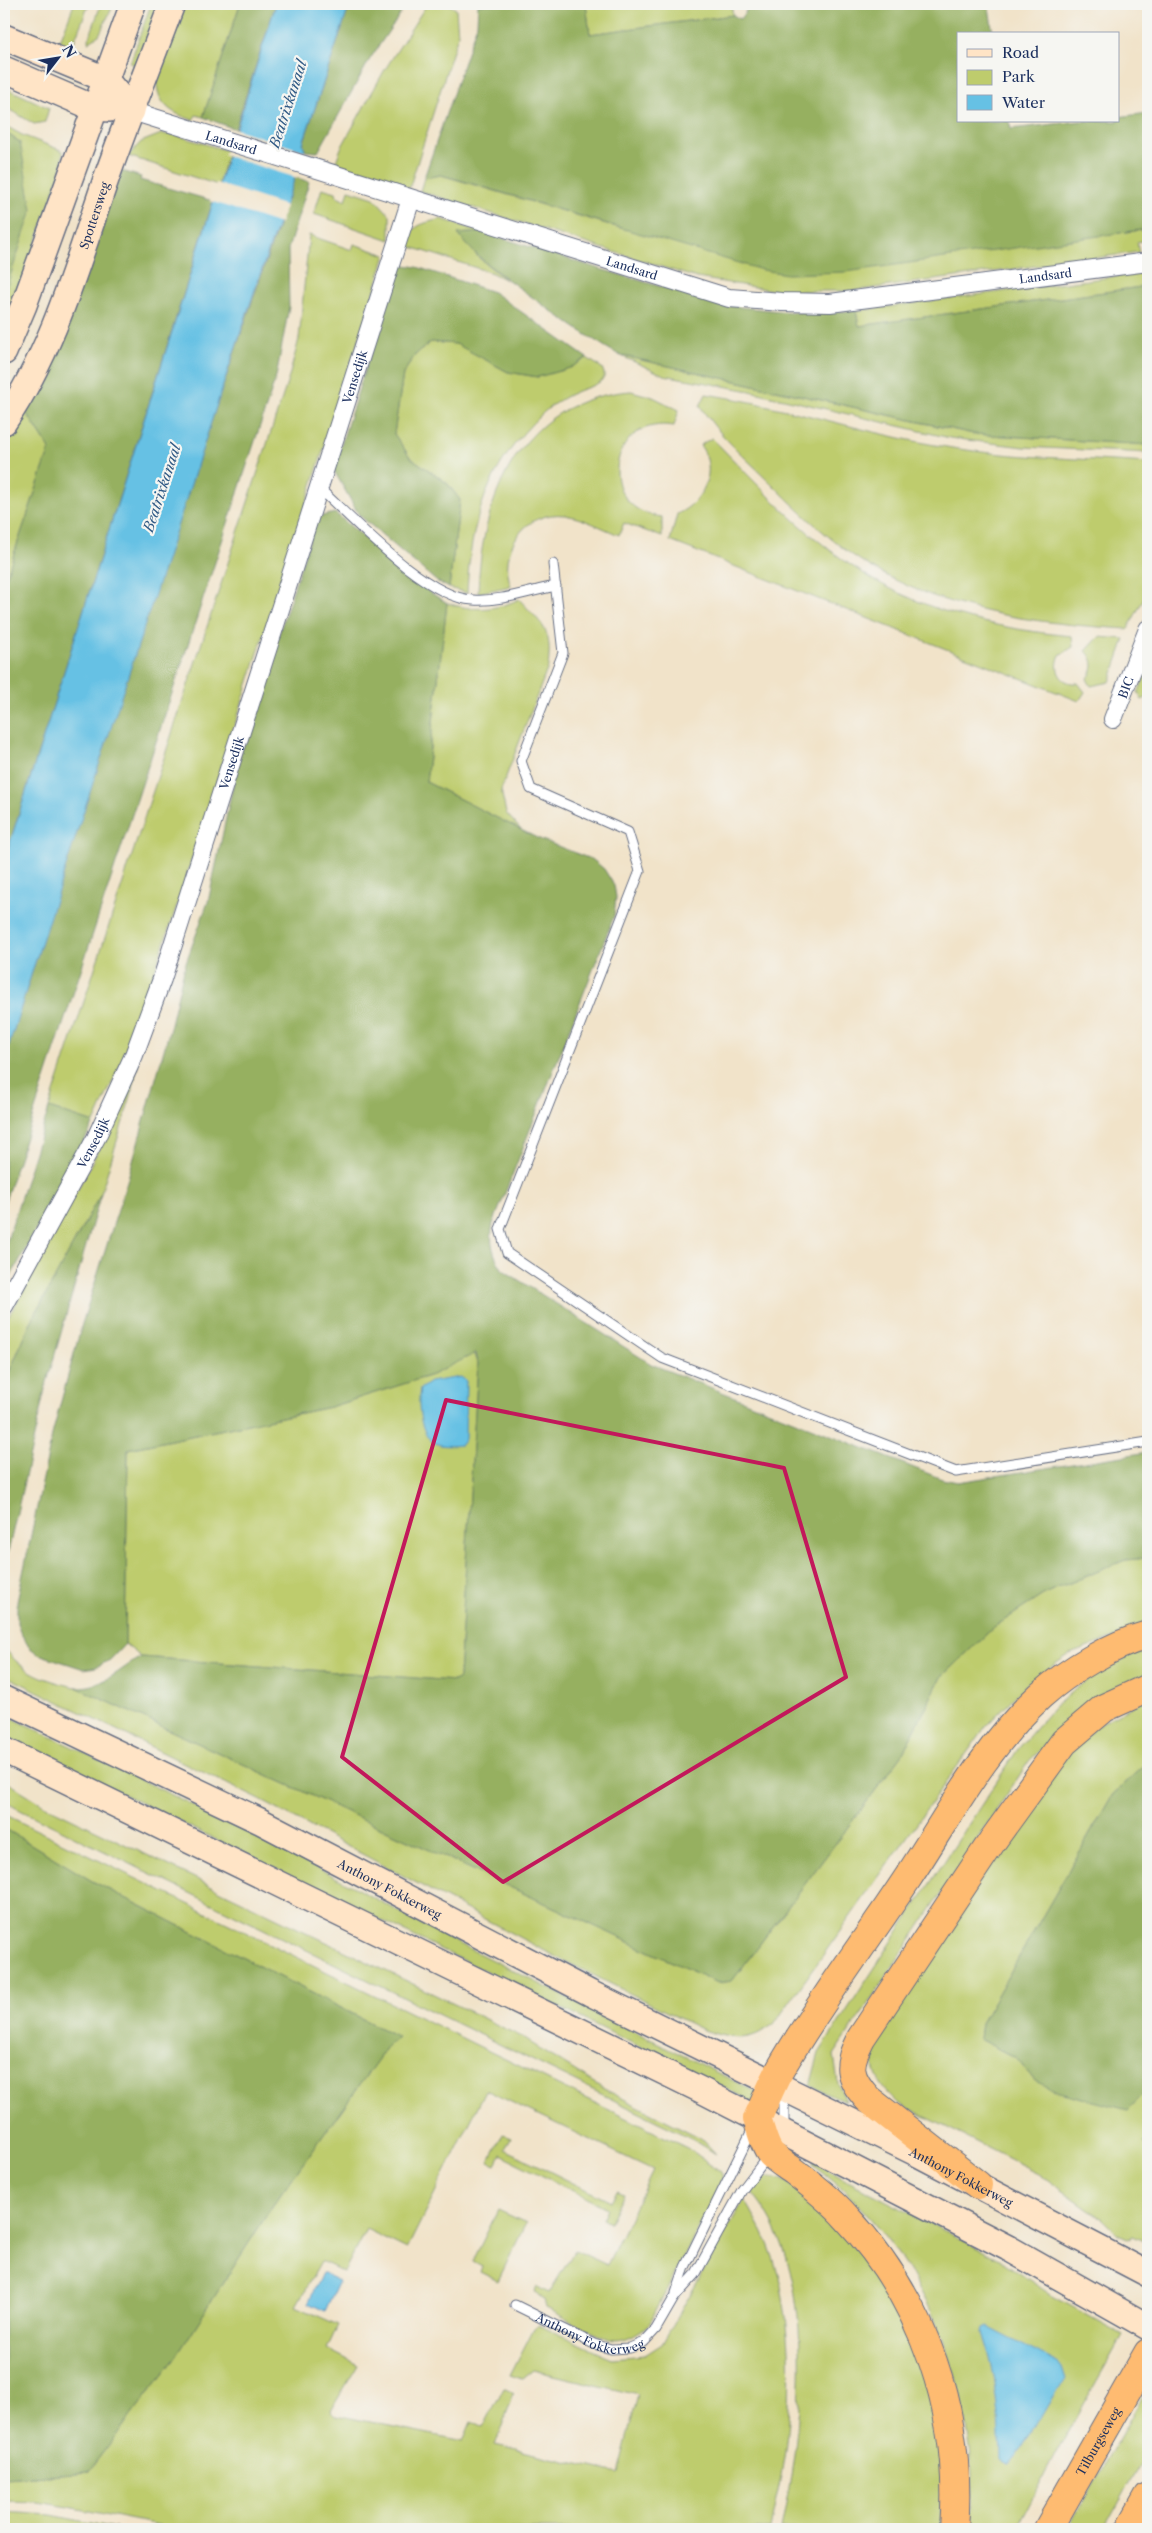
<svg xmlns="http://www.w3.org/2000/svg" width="1152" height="2533" font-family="'Libre Caslon Text',serif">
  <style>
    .green { fill: #becc6d; stroke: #6c7e66 }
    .forest { fill: #96b060; stroke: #58705f }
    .water { fill: #66c1e4; stroke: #4078a1 }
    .pier { fill: #f1e3c9 }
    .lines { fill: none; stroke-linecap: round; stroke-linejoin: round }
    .lane-casing { stroke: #666e83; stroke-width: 11 }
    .street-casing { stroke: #666e83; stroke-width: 20 }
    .secondary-casing { stroke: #666e83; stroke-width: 28 }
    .highway-casing { stroke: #666e83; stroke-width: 30 }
    .lane { stroke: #fff; stroke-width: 9 }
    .street { stroke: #fff; stroke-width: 18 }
    .secondary { stroke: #ffe4c6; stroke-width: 25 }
    .highway { stroke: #febb71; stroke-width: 28 }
    .marked { fill: none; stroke: #c2185b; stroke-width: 4; stroke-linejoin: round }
    .labels { text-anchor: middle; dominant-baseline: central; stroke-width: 4.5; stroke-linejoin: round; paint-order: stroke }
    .street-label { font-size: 12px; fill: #1b2f5e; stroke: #f6f6f2 }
    .water-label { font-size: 14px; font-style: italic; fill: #325b86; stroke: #f6f6f2 }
  </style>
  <rect width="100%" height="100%" fill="#f6f6f2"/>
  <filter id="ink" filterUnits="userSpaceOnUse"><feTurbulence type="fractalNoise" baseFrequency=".02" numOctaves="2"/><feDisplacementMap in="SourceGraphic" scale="10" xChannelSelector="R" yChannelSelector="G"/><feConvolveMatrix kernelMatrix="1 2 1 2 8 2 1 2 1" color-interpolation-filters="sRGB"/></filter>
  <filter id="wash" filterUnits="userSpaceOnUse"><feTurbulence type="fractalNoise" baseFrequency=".0096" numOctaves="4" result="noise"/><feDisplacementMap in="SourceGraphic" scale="20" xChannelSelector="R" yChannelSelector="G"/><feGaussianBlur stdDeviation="1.12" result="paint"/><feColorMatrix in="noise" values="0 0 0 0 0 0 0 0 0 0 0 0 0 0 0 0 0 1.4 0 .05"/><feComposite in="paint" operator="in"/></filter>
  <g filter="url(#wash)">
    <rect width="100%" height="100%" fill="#f1e3c9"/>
    <path class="green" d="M74,4H89L71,49H59L49,42L60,41Z
      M101,4H114L99,35L88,42Z
      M151,4H160L137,66L130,63Z
      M185,4H240L203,117L196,115L193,120C170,113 155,103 157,76Z
      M427,4H448L456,9L458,35L409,189L335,164L341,148L384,71Z
      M586,4H731L733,15L590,34Z
      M747,4H793L751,10Z
      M4,87L49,108L45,122L34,124L4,106Z
      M4,125L22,135L63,151L62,167L4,336V295L20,142L4,132Z
      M161,134L176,135L228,151L218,185L128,156L141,142Z
      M441,175L620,228L1023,246L1148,229V240L1137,242L1139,252L853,291H779L697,278L420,191L424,178Z
      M322,188L336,192L337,196L346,200L349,190L374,198L390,215V240L314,214Z
      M441,219L482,232L458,234L479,258L506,280L492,273L405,245C410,225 424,223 441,219Z
      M309,235L352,250L354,244L386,255L176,908L130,1043L94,1123L49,1108L289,377L299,339Z
      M1148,272V286L859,326L856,311Z
      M431,342L457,344L508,372L537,377L570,368L587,358L602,368L604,373C604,377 605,377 602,380C596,386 585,388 578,391C565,396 553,404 543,413C488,465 470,519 467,593L449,588L460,500L447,483L410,457L394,434L403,374L415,355Z
      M619,355L973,434L1148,445V453L1024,447L950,438L750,391L664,375Z
      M631,391L653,397L679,410L674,426C606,415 595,511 662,517V537L624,523L619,535C602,528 583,518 565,515C524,510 498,551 511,586L478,593C481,496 521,399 631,391Z
      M706,394C782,405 854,430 929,444C1001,458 1075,458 1148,463V568L1144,582L1147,592L1128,629C1029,623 931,611 848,552C820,531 794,506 769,481C746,458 718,435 700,406Z
      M24,409L50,449L4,583V439Z
      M712,438C755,482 798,529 849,564C915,610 993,629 1072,636L1073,647L1060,655C1053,670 1061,685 1078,683L1085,692L1079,701L670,541L677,514C703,502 719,471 700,445Z
      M519,599C542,625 553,628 548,667L501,790L506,813L521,830L426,782L447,603C472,611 495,611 519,599Z
      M1099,637L1125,639L1110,682L1091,686L1087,679C1095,670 1095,660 1086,651Z
      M1148,668V697L1142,700L1138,693Z
      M138,1064L132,1092L101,1193L30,1324L4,1384V1324L41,1260L107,1133Z
      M474,1352L478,1363L459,1678L454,1681L141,1657L125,1644L128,1449L330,1407L432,1375Z
      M1148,1558V1625L1070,1654L1030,1681L986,1726L774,2024C746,2044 735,2039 703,2030L543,1950L260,1800L4,1675V1647C21,1672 47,1681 76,1687L718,1983L732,1981L902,1755L941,1677L994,1627L1046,1593L1125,1560Z
      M1148,1645V1679L1066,1725L1029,1761L834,2055L838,2084L846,2101L810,2086L819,2053L1018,1749L1053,1708L1088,1679Z
      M1148,1698V1763L1113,1794L981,2023L979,2039L1016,2058L1035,2081L1128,2110L1148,2090V2134L1144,2143L1148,2147V2243L1132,2236L1130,2239L1118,2234L1103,2219L1038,2173L898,2103C874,2080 869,2068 878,2035L1035,1790L1097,1725Z
      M4,1714L280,1847L446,1937L760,2094L755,2103L4,1736Z
      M4,1780L44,1805L520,2036L602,2088L701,2138L716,2154L691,2138L16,1808L4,1801Z
      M4,1814L687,2148L720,2172L722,2178L718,2190L650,2323C641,2331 629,2340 615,2340C601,2339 561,2315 546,2308L544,2300L535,2292L537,2287L549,2293L575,2250L607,2265L653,2170L486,2090L407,2249L366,2229L344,2272L321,2261L296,2306L338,2325L327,2349L358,2365L331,2410L336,2415L463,2441L471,2422L483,2428L504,2387L514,2393L495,2445L618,2473L638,2395L533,2370L522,2379L510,2375L534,2328L538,2325L612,2358L645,2355L662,2344L744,2200C749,2205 752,2213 756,2219C794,2284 794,2385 784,2458C781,2482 774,2506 770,2529H178L69,2507L37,2502L4,2501V2478L88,2472L174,2360L273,2205L389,2044L398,2037L92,1881L4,1828Z
      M503,2134L511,2137L505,2149L611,2202L617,2190L624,2193L609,2223L602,2219L607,2208L501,2155L496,2165L489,2162Z
      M814,2160L844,2179L999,2259L1051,2295L1123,2335L1058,2449L1016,2529H971C983,2391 923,2247 812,2164Z
      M769,2177C790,2177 807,2198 821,2212C890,2278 936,2372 942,2468C943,2488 941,2509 941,2529H781C802,2432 822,2267 748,2188L758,2180Z
      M498,2210L526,2223L498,2281L480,2272L482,2266L473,2261Z
      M1148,2387V2451L1104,2529H1068Z
      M4,2512L51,2515L121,2529H4Z"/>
    <path class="forest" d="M240,4H276L235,129L203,117Z
      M350,4H407L370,59L318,152L305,151L303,144Z
      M478,4H586L590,34L733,15L740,19L748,8L751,10L793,4H974L975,7H989L993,34H958V121H1009L1011,129L1080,121H1118V117L1148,113V229L846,272L787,274L762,270L456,179L441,175L424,178L477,24Z
      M4,132L20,142L32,210L4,295Z
      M122,171L141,177L140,180L213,201L4,861V583L50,449L24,409Z
      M295,177L309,182L288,249L289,307L276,377L4,1204V1061L71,848L223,386Z
      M483,232L600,269L728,306L790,312L856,311L859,326L1148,286V445L974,434L619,355C586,336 555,314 525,292C500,274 477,259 458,234Z
      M399,264L417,267L493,292L587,358L570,368L538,377L508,372L456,344L431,342L415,355L403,374L394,434L410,457L447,483L460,500L449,588L436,581L359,515L333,469Z
      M335,513L428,591L447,603L426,782L537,838L593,860L604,869L614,885L616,897L614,916L493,1224C489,1241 493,1256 503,1270L651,1364L942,1479L958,1482L1148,1452V1558L1125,1560L1046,1593L994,1627L941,1677L902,1755L732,1981L718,1983L76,1687C104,1688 119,1669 141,1657L454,1681L459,1678L478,1363L476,1353L432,1375L330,1407L128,1449L125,1644L110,1660L96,1667L84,1669L38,1654L29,1647L20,1632L17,1623V1602L53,1431L82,1324L128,1178L169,1032L185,965L208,902L240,753L317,517Z
      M49,1108L94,1123L4,1289V1250Z
      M101,1193L45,1389L4,1570V1384L30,1324Z
      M1148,1763V2090L1128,2110L1059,2092L1035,2081L1016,2058L979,2039L981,2023L1113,1794Z
      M4,1828L92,1881L398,2037L389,2044L273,2205L174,2360L88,2472L4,2478Z"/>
    <path class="water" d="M276,4H350L303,143L305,151C259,270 221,393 181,515C121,697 61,879 4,1061V861Z
      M461,1377L466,1381L465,1439L461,1445C452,1446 441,1447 433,1442C420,1434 417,1403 420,1389L430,1382Z
      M322,2273L339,2281L325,2311L308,2303Z
      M988,2327L1059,2364L1062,2368L1066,2380L1056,2390L1023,2447L1008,2465L1001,2461C1000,2418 997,2374 983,2333L984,2329Z"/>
    <path class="pier" d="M233,128L307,152L297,178L224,155Z
      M216,183L286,206L280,224L210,201Z"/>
  </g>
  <g filter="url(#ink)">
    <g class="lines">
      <g class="lane-casing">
        <g id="lane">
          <path d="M320,489C355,521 426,598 473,600C499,602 530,591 556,586"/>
          <path d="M553,564L563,653L521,761L531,789L628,832L640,871L500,1229L507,1253L662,1358L956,1472L1148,1442"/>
          <path d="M780,2091L784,2104V2130"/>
          <path d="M676,2293L685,2267L754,2126"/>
          <path id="s1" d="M515,2305L594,2344L611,2349L630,2348L644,2342L656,2329L674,2298L695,2275L742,2190L768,2156"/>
        </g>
      </g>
      <g class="street-casing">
        <g id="street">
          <path id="s2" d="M132,111L729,298L782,302L830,303L1148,262"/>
          <path id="s3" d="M1113,719L1148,629"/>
          <path id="s4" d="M4,1306L96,1138L134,1055L162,979L411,199"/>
        </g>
      </g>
      <g class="secondary-casing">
        <g id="secondary">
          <path d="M4,37L105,79L132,111"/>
          <path d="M4,69L94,108L110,109"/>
          <path d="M4,352L24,305L133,4"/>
          <path id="s5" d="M4,422C53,350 76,267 104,185C125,124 150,64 172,4"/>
          <path id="s6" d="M4,1699L260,1821L590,1993L918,2154L1148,2274"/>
          <path d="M4,1750L701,2090L1008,2248L1148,2327"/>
        </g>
      </g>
      <g class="highway-casing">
        <g id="highway">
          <path d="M978,2185L868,2099C847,2076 847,2065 861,2038L993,1840L1064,1742L1104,1708L1148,1688"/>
          <path d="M954,2529C963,2415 925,2301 846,2217C831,2200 813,2186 795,2172C787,2166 778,2161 771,2154C764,2146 761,2129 757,2119C765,2102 772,2084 781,2068C820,2001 867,1940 909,1876C949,1815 986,1746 1040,1696C1069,1670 1111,1645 1148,1635"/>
          <path id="s7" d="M1048,2529L1148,2353"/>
          <path d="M1130,2529L1148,2497"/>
        </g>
      </g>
      <use href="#lane" class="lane"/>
      <use href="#street" class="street"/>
      <use href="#secondary" class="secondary"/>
      <use href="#highway" class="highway"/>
    </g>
  </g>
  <path class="marked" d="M446,1400L784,1468L846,1677L503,1882L342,1757Z"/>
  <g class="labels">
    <g class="street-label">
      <text stroke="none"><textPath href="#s2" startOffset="104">Landsard</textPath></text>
      <text stroke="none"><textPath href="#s5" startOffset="226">Spottersweg</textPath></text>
      <text stroke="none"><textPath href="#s2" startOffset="524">Landsard</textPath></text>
      <text stroke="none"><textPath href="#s2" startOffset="944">Landsard</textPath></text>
      <text stroke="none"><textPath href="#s4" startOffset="996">Vensedijk</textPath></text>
      <text stroke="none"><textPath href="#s3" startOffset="34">BIC</textPath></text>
      <text stroke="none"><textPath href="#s4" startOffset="591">Vensedijk</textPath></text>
      <text stroke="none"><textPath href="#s4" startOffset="186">Vensedijk</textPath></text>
      <text stroke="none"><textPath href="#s6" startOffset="430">Anthony Fokkerweg</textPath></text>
      <text stroke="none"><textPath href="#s6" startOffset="1070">Anthony Fokkerweg</textPath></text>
      <text stroke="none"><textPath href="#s1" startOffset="82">Anthony Fokkerweg</textPath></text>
      <text stroke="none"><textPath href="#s7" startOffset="101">Tilburgseweg</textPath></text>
    </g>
    <g class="water-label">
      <text transform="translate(288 104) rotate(-72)">Beatrixkanaal</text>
      <text transform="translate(162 488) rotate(-72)">Beatrixkanaal</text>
    </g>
  </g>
  <rect width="1152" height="2533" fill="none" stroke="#f6f6f2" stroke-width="20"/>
  <rect x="957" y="32" width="162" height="90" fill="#f6f6f2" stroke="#9ea6b7"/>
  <rect x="967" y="49" width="25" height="8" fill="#ffe4c6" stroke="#9ea6b7"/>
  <text x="1002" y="58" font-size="15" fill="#1b2f5e">Road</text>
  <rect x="967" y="70" width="25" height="15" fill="#becc6d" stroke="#9ea6b7"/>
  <text x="1002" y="82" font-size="15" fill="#1b2f5e">Park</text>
  <rect x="967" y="95" width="25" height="15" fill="#66c1e4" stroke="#9ea6b7"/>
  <text x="1002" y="108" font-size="15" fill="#1b2f5e">Water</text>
  <g transform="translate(58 58) rotate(59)" stroke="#f6f6f2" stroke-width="4" paint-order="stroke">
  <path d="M0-4L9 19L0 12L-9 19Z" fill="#1b2f5e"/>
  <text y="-8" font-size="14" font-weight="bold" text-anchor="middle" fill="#1b2f5e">N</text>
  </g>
</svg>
